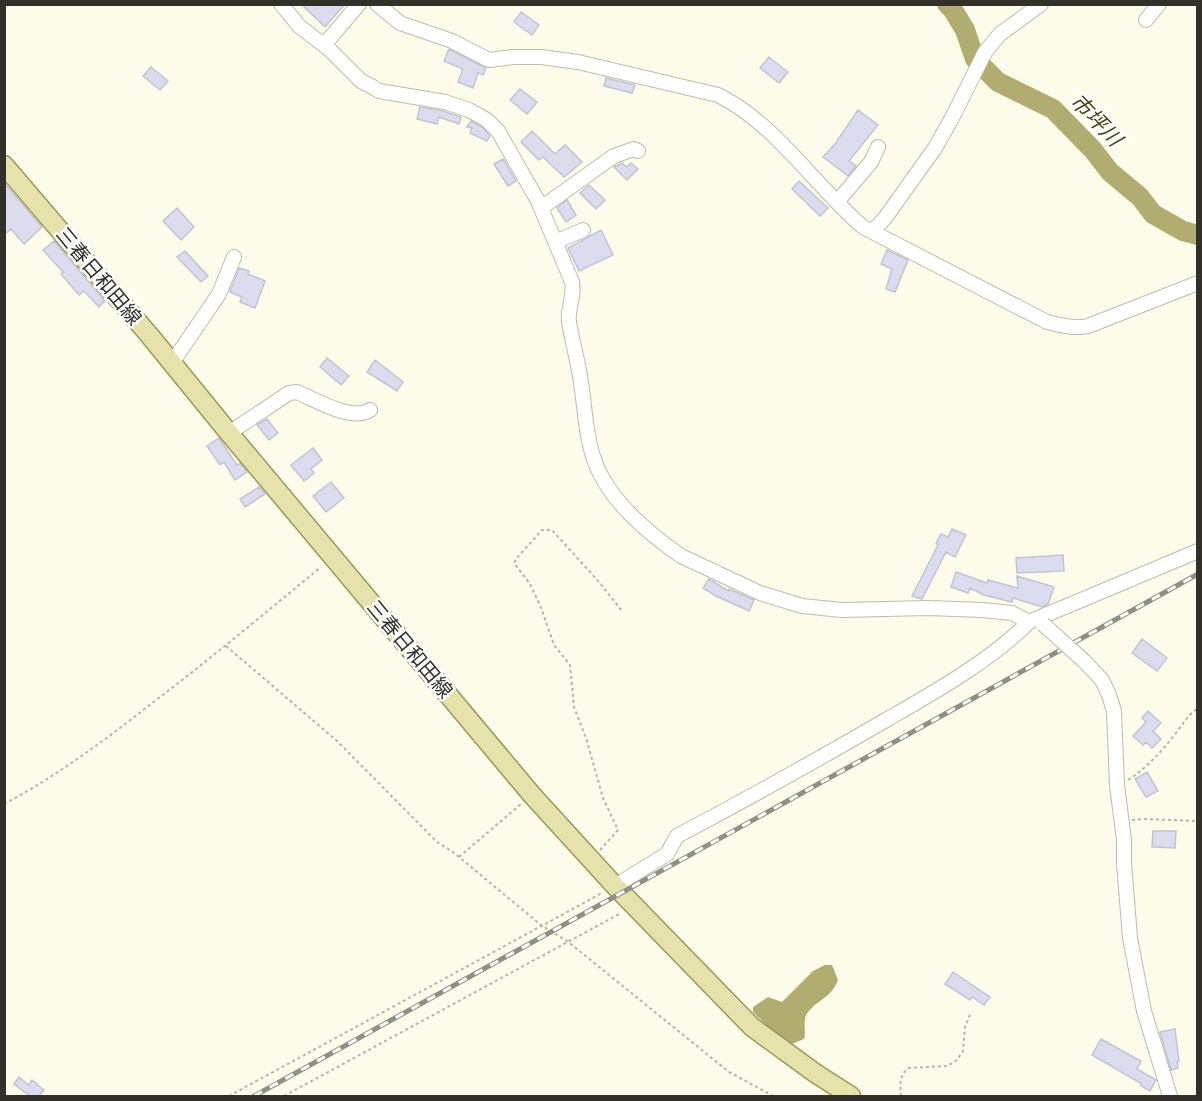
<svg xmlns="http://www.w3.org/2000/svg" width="1202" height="1101" font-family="'Crimson Pro','Noto Sans JP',serif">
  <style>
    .water { fill: #b1ac70 }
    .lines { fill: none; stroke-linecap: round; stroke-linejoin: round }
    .river { stroke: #b1ac70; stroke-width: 20 }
    .building { fill: #dbdced; stroke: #c2c3d4; stroke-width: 1.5 }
    .minor-casing { stroke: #bdbcaa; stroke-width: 16 }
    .major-casing { stroke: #9c975b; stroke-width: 21 }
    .path { stroke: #b5b5a6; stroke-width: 2; stroke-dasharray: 3 3; stroke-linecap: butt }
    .minor { stroke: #fff; stroke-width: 14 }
    .major { stroke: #e6e2ac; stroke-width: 18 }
    .rail-casing { stroke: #908f83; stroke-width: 5 }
    .rail { stroke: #fff; stroke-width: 3; stroke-dasharray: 9; stroke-linecap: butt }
    .minor-bridge-casing { stroke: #bdbcaa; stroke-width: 16; stroke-linecap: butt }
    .minor-bridge { stroke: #fff; stroke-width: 14 }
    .labels { text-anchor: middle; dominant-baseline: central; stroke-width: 5; stroke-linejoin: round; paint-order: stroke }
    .street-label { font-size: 20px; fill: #31312a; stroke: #fff }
    .water-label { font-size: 21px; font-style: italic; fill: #484315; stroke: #fff }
  </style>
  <rect width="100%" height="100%" fill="#fdfcea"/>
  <path class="water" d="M825,965H832L838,980C831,998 820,998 809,1011C801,1019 807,1030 804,1039L792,1044L767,1026L753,1012V1007L768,997L782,1002L813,971Z"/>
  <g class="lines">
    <path class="river" d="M947,4L953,10L965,30L975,59L998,82L1053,109L1093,150L1110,172L1140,197L1153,214L1183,231L1198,235"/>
  </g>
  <path class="building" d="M301,4H345L325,27Z
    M521,12L539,25L532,35L514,22Z
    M449,49L486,68L483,75L478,73L473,88L458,82L463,69L444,61Z
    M769,57L788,72L779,83L760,68Z
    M151,67L168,81L160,90L143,76Z
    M606,78L635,85L632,93L604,86Z
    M520,89L537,102L527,114L510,100Z
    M420,107L443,111L461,117L459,124L439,117L437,124L417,119Z
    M858,110L878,125L849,161L856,166L848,176L823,157L835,144Z
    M471,121L482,127L490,136L487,141L470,133L472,128L467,127Z
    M532,131L555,154L565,145L582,162L564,177L543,157L539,160L521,142Z
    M503,159L516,181L508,186L494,164Z
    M622,163L627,167L631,163L638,169L627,180L614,167Z
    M799,181L828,208L820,216L792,189Z
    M4,183L42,227L24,244L11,229L4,235Z
    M589,185L605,200L596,209L580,193Z
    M567,200L576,215L566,222L557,208Z
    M177,208L194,227L181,240L163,221Z
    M601,230L613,255L579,271L568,248Z
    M54,241L105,301L99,307L84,291L79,295L61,274L63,272L43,250Z
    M887,250L908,260L895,292L886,289L892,269L881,264Z
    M185,251L208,276L201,282L177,257Z
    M239,268L249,271L248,274L265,281L255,308L240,302L242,297L230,292Z
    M327,358L349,376L341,385L320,367Z
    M375,360L403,382L397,391L367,372Z
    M267,419L278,433L269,440L257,425Z
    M219,438L237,465L240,463L247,472L235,480L224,462L220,465L207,446Z
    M313,448L322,460L311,469L314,473L304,481L291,465Z
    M331,482L344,498L326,512L313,496Z
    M259,487L265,494L245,507L240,499Z
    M952,529L966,535L955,557L946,552L922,599L912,596L938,545L936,543L941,534L948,537Z
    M1063,555L1064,571L1017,573L1016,558Z
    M956,572L987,583L988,580L1018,588L1017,576L1054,587L1048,604L1042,607L1013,598L1012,602L984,595L970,588L968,593L951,587Z
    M709,579L728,591L729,589L754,600L749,611L716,596L703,588Z
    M1142,639L1167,658L1157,671L1132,653Z
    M1148,711L1161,723L1153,731L1161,739L1152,748L1146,742L1143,745L1133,736L1146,722L1142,718Z
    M1147,772L1158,791L1146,797L1135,779Z
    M1153,831H1176L1175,848L1152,847Z
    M953,972L990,997L984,1005L972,997L970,1000L945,984Z
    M1175,1029L1179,1061L1177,1062L1178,1068L1171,1070L1160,1032Z
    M1101,1039L1141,1061L1137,1069L1156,1080L1150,1091L1141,1086L1142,1084L1092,1055Z
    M19,1077L29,1085L32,1080L44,1090L39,1096H30L14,1084Z"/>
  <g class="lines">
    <g class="minor-casing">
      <path id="minor" d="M281,4L299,26L330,50L361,81L371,86L379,91L445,102L469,110L487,120L498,131L538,201L572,282C575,297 567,309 569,322C572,340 577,358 580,376C585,405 585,435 595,462C609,501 648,533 681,556L760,593L802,606L842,610L928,608L982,610L1012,613L1029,622
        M377,4L400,23L452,41L489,60L513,57H541L578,62L718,95C775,123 815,186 863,227L1047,322C1060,325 1075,329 1088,326L1198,283
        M1146,20L1159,4
        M324,45L359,4
        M837,202L871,162L878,147
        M541,208L614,156L634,149L638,151
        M872,232L885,218L935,148L952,118L985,52L1000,34L1041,4
        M555,242L583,230
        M172,363L219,294L234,257
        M229,433L289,393L297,392C316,400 352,422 370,410
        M1084,661L1102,680L1109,695L1114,711L1117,785L1124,840V863L1130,938L1144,1011L1170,1096
        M615,886L667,854L677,836C747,799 817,760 886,720C933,693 990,661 1029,622L1198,551"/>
    </g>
    <g class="major-casing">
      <path id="major" d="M4,165L150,336L229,433L532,795L615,886L752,1027L815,1073L851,1096"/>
    </g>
    <path class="path" d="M226,646L337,741L437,842L453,852L541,925L567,941L729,1072L773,1096
      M1128,780C1148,767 1161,752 1176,733C1183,724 1188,715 1198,708
      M4,804C57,776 105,740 151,704C209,660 265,613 321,567
      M1132,820L1145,819L1198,821
      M600,850L618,830L603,798L586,738L574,707L570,665L554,645L540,605L530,584L514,563L516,559L542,530H552L600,583L622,611
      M459,857L521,804
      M229,1096L602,893
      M284,1096L621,913
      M901,1096C900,1084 899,1077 908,1068L947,1066L956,1061L963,1051L965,1027L971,1012"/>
    <use href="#minor" class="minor"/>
    <use href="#major" class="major"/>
    <g class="rail-casing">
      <path id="rail" d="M254,1096L1198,574"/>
    </g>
    <use href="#rail" class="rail"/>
    <g class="minor-bridge-casing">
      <path id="minor-bridge" d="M1043,624L1084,661"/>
    </g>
    <use href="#minor-bridge" class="minor-bridge"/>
  </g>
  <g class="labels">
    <g class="street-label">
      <text transform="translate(99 276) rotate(50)">三春日和田線</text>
      <text transform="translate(410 649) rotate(50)">三春日和田線</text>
    </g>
    <g class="water-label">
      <text transform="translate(1096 120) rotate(46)">市坪川</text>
    </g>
  </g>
  <rect width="1202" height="1101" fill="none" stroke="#31312a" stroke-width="12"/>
</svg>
